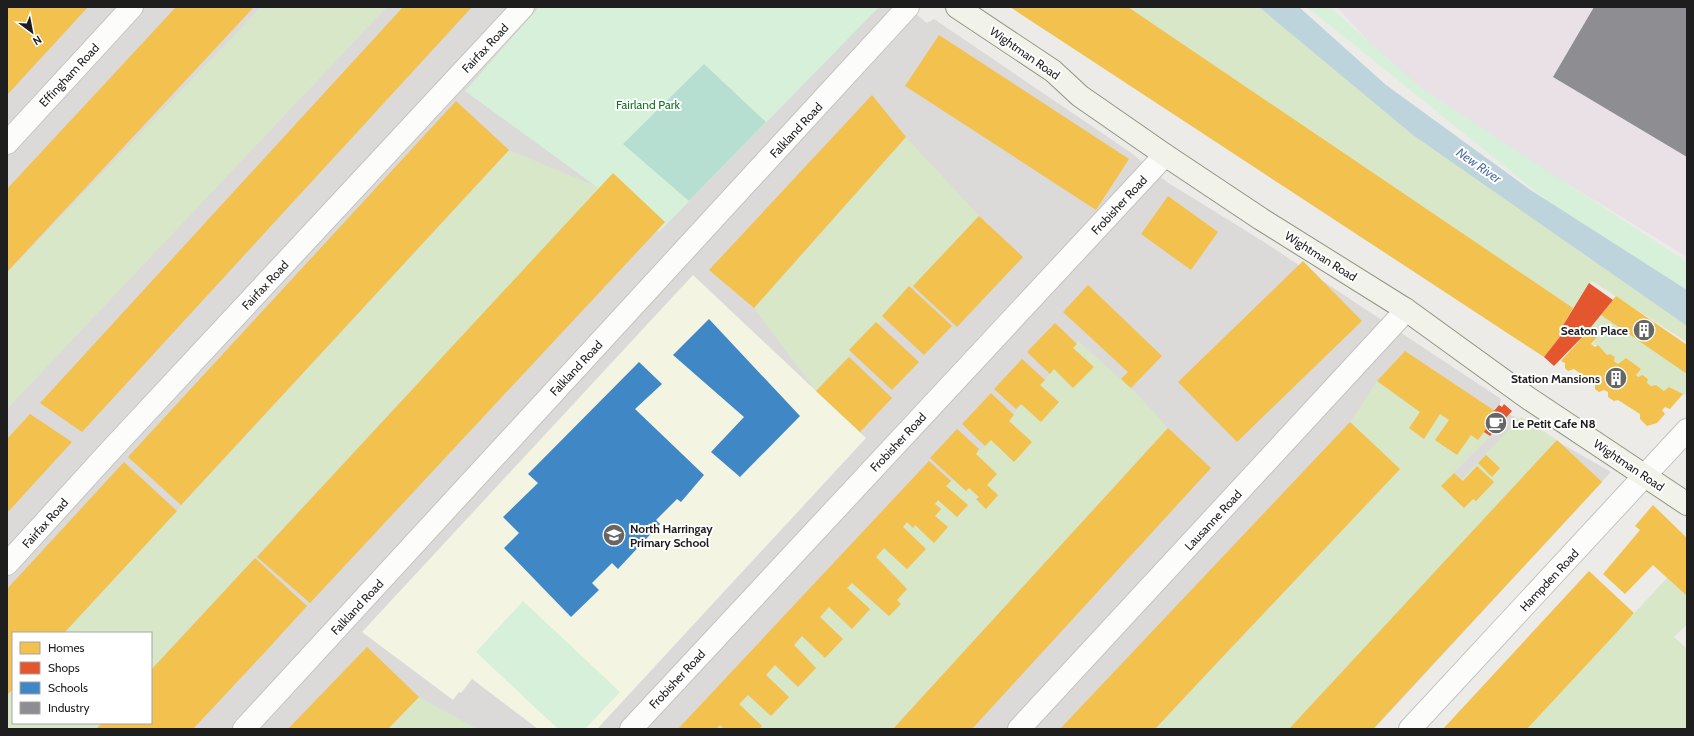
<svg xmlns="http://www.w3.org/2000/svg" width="1694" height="736" font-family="Cabin,sans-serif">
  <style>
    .residential { fill: #dbdad8; fill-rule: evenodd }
    .industrial { fill: #e9e1e5 }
    .education { fill: #f4f4e3 }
    .grass { fill: #d7e7c8 }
    .park { fill: #d7f0d9 }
    .pitch { fill: #b6dfd1 }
    .water { fill: #bdd4dc }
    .homes { fill: #f2c14e }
    .shops { fill: #e4572e }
    .schools { fill: #3f88c5 }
    .industry { fill: #8d8d92 }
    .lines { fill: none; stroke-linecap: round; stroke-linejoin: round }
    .minor-casing { stroke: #c3c3c1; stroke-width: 24 }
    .secondary-casing { stroke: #919481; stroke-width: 24 }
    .minor { stroke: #fcfcfb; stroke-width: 22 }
    .secondary { stroke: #f1f3eb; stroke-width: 22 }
    .labels { text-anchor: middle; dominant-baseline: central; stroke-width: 4; stroke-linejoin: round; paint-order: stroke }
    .street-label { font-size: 12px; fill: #1e1e1e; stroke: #fff }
    .park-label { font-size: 12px; fill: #157325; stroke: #fff }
    .poi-label { font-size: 12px; font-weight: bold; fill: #1e1e1e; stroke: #fff; text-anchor: end }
    .water-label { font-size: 13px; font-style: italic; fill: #5375a5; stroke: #fff }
  </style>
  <rect width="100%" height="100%" fill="#ecebe7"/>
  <path class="residential" d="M7,7H908L927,23L934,19L1130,152L1167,182L1264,242L1501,399L1499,408L1611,472L1374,729H7ZM13,633H151V723H13Z"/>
  <path class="industrial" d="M1337,7H1687V257L1467,122L1390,65Z"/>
  <path class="education" d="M693,275L866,438L597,729H538L472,679L461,693L459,692L453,700L362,632Z"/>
  <path class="grass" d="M261,7H387L7,409V273Z
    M1128,7H1259L1416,136L1687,326V342L1592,281L1573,308Z
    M906,137L979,216L816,391L754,308Z
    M509,150L600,188L151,670V633H64Z
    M1601,315L1687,374V396L1669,387L1664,391L1656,385L1651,386L1647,383L1648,379L1644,375L1638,377L1636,375L1641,369L1626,358L1618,364L1614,361L1615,357L1610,354L1607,355L1598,345H1592L1597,337L1588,331Z
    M1078,341L1136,393L1168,428L893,729H759L762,726L739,704L748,695L771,716L789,697L766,675L775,665L798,687L816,668L794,645L802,636L843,639L820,617L829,607L852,629L870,609L847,588L852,583L888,616L900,604L897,600L898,579L876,557L884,548L907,569L926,549L903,527L907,522L913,528L915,525L934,542L948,527L935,516L941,509L935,504L938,500L957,517L968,506L946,486L953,479L966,491L969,488L979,497L976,499L985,508L998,495L987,485L997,473L976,454L991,440L1014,461L1032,442L1009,421L1021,404L1041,421L1059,402L1040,385L1054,369L1073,388L1093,367L1073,348Z
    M1377,381L1420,412L1409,428L1423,439L1440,414L1449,420L1436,440L1457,455L1471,435L1478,440L1484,432L1490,436L1454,472L1462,479L1521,417L1557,440L1289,729H1155L1400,469L1350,422Z
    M1667,578L1687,596V624L1674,637L1687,649V727L1685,729H1527Z
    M13,689V723H102L96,729H7V695Z
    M419,697L477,729H388Z"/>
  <path class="park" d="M539,7H879L659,232L465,91Z
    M1307,7H1330L1421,88L1687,262V294L1548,201Z
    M523,601L620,692L585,729H558L476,652Z"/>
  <path class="pitch" d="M704,64L766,122L689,201L623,144Z"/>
  <path class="water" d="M1259,7H1299L1386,85L1529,189L1687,290V326L1413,135Z"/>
  <path class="homes" d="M7,7H88L7,95Z
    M176,7H254L7,272V189Z
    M403,7H472L82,432L40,403Z
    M1010,7H1128L1573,308L1562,327L1566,329L1544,357Z
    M939,35L1129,159L1096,210L905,86Z
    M872,95L906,137L754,308L709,270Z
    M456,101L509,150L181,505L128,457Z
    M613,173L665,222L310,603L257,557Z
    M1168,196L1218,232L1191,270L1141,234Z
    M979,216L1023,257L957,327L913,286Z
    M1303,261L1362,321L1237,442L1178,382Z
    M1088,285L1162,356L1131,388L1121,379L1128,372L1063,312Z
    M909,286L952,326L924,355L882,316Z
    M1616,296L1687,345V374L1601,315Z
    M876,322L919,362L892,390L849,350Z
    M1055,323L1077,344L1073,348L1094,367L1073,388L1054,369L1050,374L1027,352Z
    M1588,331L1597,337L1591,344L1595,347L1598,345L1607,355L1610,354L1615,357L1614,361L1618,364L1626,358L1641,369L1636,375L1638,377L1643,375L1648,379L1647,383L1651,386L1656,385L1664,391L1669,387L1683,394L1670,409L1665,407L1662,410L1665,414L1657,423L1647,426L1640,419V414L1618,400L1614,401L1608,397V392L1604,390L1599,392L1595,389V384L1574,369L1568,371L1565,368V363L1561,361Z
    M1405,351L1498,413L1478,440L1471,435L1457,455L1435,440L1449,420L1440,414L1424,439L1409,428L1420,412L1377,381Z
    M849,357L892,398L860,432L816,391Z
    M1022,359L1045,380L1040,385L1059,402L1041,422L1021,404L1016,409L994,389Z
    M991,393L1014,415L1009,421L1032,442L1014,462L991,440L985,446L962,424Z
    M30,414L72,442L7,513V439Z
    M1350,422L1400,469L1213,667L1155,729H1060Z
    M1168,428L1211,468L972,729H893Z
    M957,429L979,449L976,454L997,474L987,485L998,495L986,509L976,499L979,497L969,488L966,491L930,458Z
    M1557,440L1602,482L1513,578L1373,729H1289Z
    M1486,455L1500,468L1492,477L1478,463Z
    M929,461L951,481L946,486L968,505L957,517L938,500L935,504L941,509L935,516L948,527L934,543L915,525L913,528L907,522L903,527L926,549L907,569L884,548L876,557L907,589L897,600L901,604L889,616L852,583L847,588L870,609L852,629L829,607L820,617L843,639L825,658L802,636L794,645L816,668L798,687L775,665L766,675L789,697L771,716L748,695L739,704L762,726L759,729H724L720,725L716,729H678Z
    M124,462L177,511L64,633H13V689L7,695V589Z
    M1477,466L1494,482L1476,501L1473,499L1464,508L1441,486L1454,473L1463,481Z
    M1653,505L1687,538V596L1653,565L1625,594L1603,574L1640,530L1635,526Z
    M255,558L307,606L266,651L193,729H96L102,723H151V670Z
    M1589,571L1634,613L1618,631L1527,729H1443Z
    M367,647L419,697L388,729H288Z"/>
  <path class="shops" d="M1589,283L1613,300L1587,332L1554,366L1544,357L1566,329L1562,327Z
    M1504,404L1512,411L1490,436L1484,432L1498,413L1494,411L1499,405L1502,407Z"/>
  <path class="schools" d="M709,319L800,416L740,477L711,452L744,417L673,355Z
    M639,362L662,384L635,409L704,475L681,502L677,499L656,520L660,524L618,569L612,563L592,583L599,590L571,617L504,548L519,533L503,517L538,483L528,474Z"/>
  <path class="industry" d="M1594,7H1687V157L1553,77Z"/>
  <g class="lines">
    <g class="minor-casing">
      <path id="minor" d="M7,143L132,7
        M7,564L110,451L523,7
        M244,729L908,7
        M631,729L1165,155
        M1019,729L1399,318L1405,309
        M1410,729L1687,430"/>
    </g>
    <g class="secondary-casing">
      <path id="secondary" d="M957,7L1053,71L1080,96L1165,155L1261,219L1405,309L1528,398L1687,504"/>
    </g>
    <use href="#minor" class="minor"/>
    <use href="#secondary" class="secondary"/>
  </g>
  <defs>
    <g id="building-disc" transform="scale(1.15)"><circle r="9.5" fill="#666664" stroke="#fff"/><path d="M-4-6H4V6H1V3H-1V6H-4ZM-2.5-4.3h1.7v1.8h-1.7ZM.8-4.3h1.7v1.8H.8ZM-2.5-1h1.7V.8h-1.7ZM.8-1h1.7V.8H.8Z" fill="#fff"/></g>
    <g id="cafe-disc" transform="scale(1.15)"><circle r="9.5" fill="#666664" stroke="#fff"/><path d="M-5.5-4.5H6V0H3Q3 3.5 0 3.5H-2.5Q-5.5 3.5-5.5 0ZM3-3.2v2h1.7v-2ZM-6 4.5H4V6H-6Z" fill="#fff"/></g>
    <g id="school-disc" transform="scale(1.15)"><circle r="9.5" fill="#666664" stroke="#fff"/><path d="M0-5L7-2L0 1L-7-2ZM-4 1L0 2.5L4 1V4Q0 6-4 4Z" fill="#fff"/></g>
  </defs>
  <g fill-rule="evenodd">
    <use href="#building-disc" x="1644" y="330"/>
    <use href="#building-disc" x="1616" y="378"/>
    <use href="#cafe-disc" x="1496" y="423"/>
    <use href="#school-disc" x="614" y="535"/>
  </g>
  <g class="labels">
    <g class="street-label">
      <text transform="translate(485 48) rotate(-47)">Fairfax Road</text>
      <text transform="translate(1025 53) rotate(35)">Wightman Road</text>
      <text transform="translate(69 75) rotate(-47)">Effingham Road</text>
      <text transform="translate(796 130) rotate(-47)">Falkland Road</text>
      <text transform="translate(1119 205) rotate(-47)">Frobisher Road</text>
      <text transform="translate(1321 256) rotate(32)">Wightman Road</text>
      <text transform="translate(265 285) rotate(-47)">Fairfax Road</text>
      <text transform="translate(576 368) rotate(-47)">Falkland Road</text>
      <text transform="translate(898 442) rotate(-47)">Frobisher Road</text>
      <text transform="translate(1629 465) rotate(34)">Wightman Road</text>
      <text transform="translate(1213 520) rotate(-47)">Lausanne Road</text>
      <text transform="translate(45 523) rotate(-48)">Fairfax Road</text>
      <text transform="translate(1549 580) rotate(-47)">Hampden Road</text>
      <text transform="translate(357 607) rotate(-47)">Falkland Road</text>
      <text transform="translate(677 679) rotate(-47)">Frobisher Road</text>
    </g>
    <g class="park-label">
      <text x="648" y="104">Fairland Park</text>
    </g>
    <g class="poi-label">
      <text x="1628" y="330">Seaton Place</text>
      <text x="1600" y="378">Station Mansions</text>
      <text x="1512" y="423" text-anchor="start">Le Petit Cafe N8</text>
      <text x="630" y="528" text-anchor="start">North Harringay<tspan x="630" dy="14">Primary School</tspan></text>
    </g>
    <g class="water-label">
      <text transform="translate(1479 165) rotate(35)">New River</text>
    </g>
  </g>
  <rect width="1694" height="736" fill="none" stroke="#1e1e1e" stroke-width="16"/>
  <rect x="12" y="632" width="140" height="92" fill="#ffffff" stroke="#a5a5a5"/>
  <rect x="20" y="642" width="20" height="12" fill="#f2c14e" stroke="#a5a5a5"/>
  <text x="48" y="652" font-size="12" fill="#1e1e1e">Homes</text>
  <rect x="20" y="662" width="20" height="12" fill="#e4572e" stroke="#a5a5a5"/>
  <text x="48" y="672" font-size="12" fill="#1e1e1e">Shops</text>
  <rect x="20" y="682" width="20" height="12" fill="#3f88c5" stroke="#a5a5a5"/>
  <text x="48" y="692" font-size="12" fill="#1e1e1e">Schools</text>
  <rect x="20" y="702" width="20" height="12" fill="#8d8d92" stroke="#a5a5a5"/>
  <text x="48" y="712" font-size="12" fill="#1e1e1e">Industry</text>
  <g transform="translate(32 32) rotate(148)" stroke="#ffffff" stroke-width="3" paint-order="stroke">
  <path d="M0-3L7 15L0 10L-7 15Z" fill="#1e1e1e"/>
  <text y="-6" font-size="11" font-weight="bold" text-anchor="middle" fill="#1e1e1e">N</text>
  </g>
</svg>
